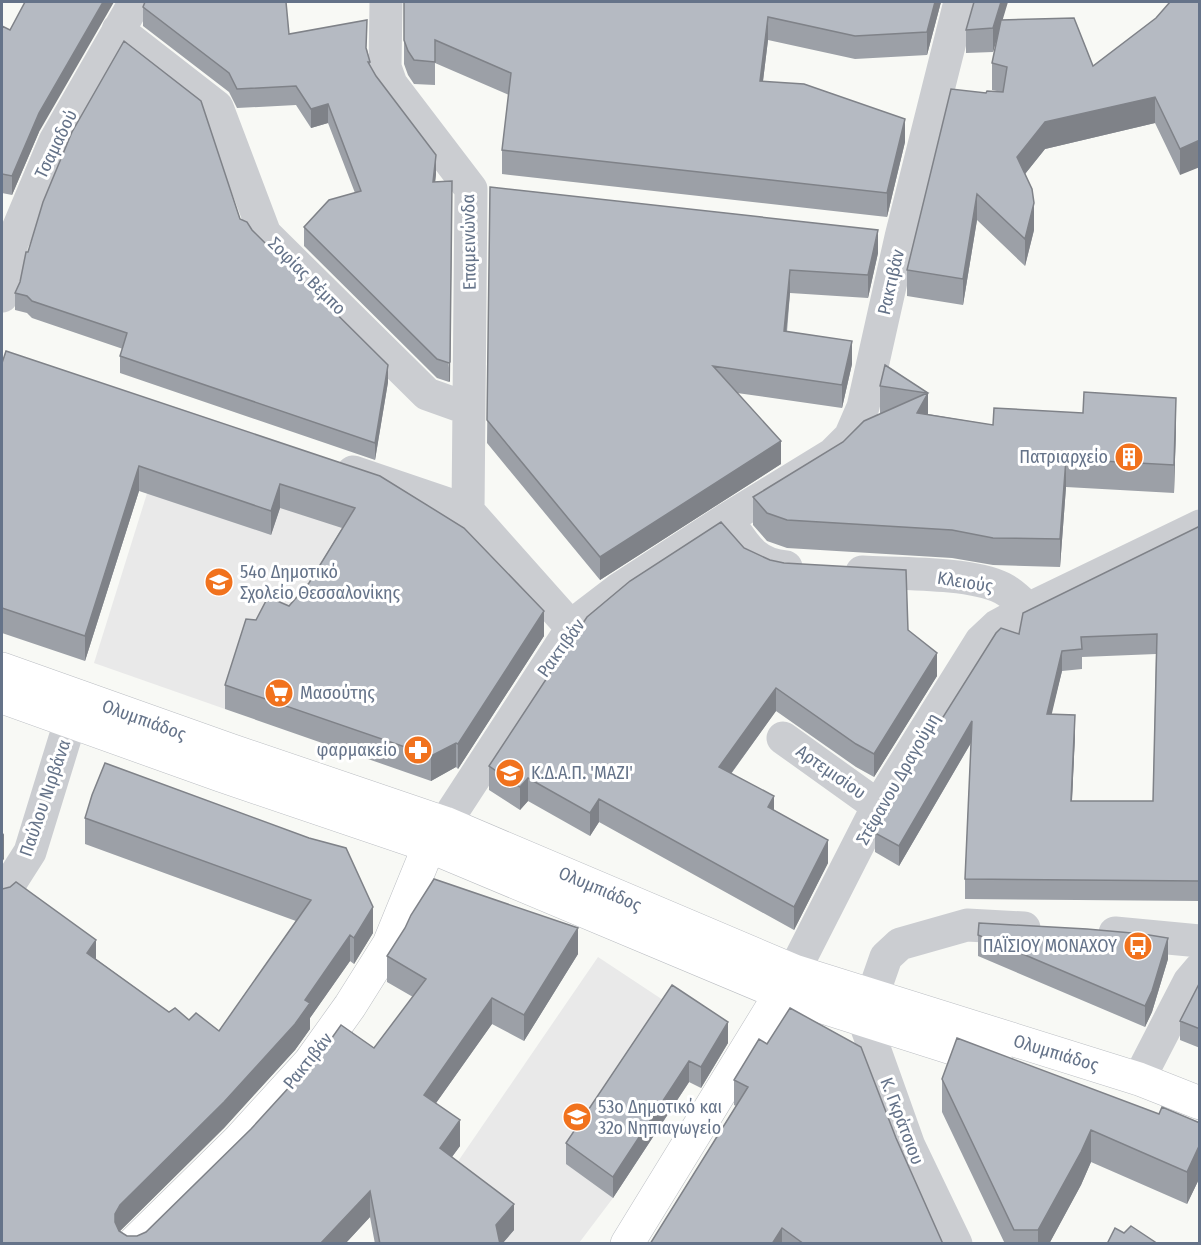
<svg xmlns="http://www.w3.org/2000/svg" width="1201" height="1245" font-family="'Fira Sans Condensed',sans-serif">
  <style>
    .built { fill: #e9e9e9 }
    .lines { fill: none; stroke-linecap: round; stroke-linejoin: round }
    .major-casing { stroke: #bbbec3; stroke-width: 34 }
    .minor { stroke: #cbcdd1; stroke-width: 33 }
    .major { stroke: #fff; stroke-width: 33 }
    .wall { fill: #9ca0a7; fill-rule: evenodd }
    .shaded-wall { fill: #7f8288 }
    .building { fill: #b5bac2; stroke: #7f8288; stroke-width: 1.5; fill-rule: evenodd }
    .labels { text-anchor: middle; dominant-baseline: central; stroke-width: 6; stroke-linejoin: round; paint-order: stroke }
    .street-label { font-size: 18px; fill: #657389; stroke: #fff }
    .poi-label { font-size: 18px; fill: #657389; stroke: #fff; text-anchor: start }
  </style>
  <rect width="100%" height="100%" fill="#f8f9f5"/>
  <path class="built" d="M169,423L349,523L306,604L246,643L225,709L94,663Z
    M598,957L719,1037L613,1198L579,1243H472L424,1211Z"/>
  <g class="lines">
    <g class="major-casing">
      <path id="major" d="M2,669L230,750L445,823L794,971L1139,1079L1200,1103
        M2,697L220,775L429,846L782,994L996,1062
        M133,1244L238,1141L310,1062L350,1006L389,944L429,846L442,827
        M627,1244L792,975"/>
    </g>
    <path class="minor" d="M386,2L385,67L391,84L471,189L468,511
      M118,30L217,107L265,234L427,394L469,409
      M2,296L12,243L55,141L135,2
      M353,472L468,511L572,628
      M727,519C744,544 753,564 786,567
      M862,572C899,574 970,572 1002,588C1012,593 1020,601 1028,609
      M783,738L878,806
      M445,823L572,628L585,615L619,589L727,519L833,454L850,437L863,407L901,237L960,2
      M2,896L30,852L70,722L80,697
      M1115,933L1200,941
      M794,971L878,806L981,641L997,626L1028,609L1200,526
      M1139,1079L1189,982L1200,969
      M956,1244L909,1146L864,1020L886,957L900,944L967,925L1024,928"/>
    <use href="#major" class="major"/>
  </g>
  <path class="wall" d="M404,2H941L927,55L855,59L768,40L763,81L905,142L887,217L502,174V150L509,95L435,63V85L414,84L408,75L404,64Z
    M1200,2L1180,175L1155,123L1045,149L1025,174L1034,230L1025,266L977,220L963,305L907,296V270L986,93L1002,92L992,90V63L997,38L993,52L966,53V30L1003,20L1093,66Z
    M143,7L367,49L370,62V66L436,174L435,182L450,381L449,382L437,378L304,246V227L355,193L328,123L311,128L296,105L237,108L229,92L143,26Z
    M2,26L39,132L12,195L2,193Z
    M490,187L878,253L868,298L790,293L787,332L852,364L842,408L737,393L781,464L600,580L487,443Z
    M240,219L252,230L388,382L375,460L120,373V356L123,349L32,318L27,313L15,310V293L20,282L28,252Z
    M2,363L380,476L544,636L458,769L456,767L431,781L225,709V685L256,620L289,606L309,583L342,528L280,508L271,535L139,491L85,661L2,633Z
    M880,386L928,393V414L993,425L1176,426L1174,493L1066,487L1060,567L993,565L952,558L787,548L767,541L753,525V497L843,442L880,414Z
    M1200,526V901L965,899V879L971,743L899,866L875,852V833L1019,634ZM1156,654L1153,801H1072L1075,735L1051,714L1062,671L1082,669V657Z
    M744,548L908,630L937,676L874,777L856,767L776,711L731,774L774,811L828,863L794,930L599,822L590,836L528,801L520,810L489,790V766Z
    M105,763L373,933L354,964L350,961L310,1018V1029L295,1050L224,1128L120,1231L127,1236H137L146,1232L374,1048L413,997L387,982V956L578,954L524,1041L492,1024L436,1103L460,1146L452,1157L514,1230L502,1244H375L370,1217L345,1244H2L96,959L169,1012L219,1031L296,921L85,844V818Z
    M978,935L1168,959L1152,1012L1145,1027L978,956Z
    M1200,984V1048L1180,1040V1021Z
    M672,985L728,1043L701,1088L689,1082L613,1198L566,1164V1143Z
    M942,1079L1159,1114L1200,1123V1177L1187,1204L1091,1162L1081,1185L1049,1244H1005L942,1112Z
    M734,1080L896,1138L943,1244H650L736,1106L734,1105Z"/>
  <path class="shaded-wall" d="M103,2H114L39,132L12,195V176L39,113Z
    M935,2H941L927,55V32Z
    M1001,2H1008L993,52V28Z
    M768,17V40L760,105V81Z
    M1155,97V123L1045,149L1017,184V157L1045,122Z
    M328,104V123L311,128V109Z
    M905,119V142L887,217V193Z
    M1200,140V167L1180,175V149Z
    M436,155V174L433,201V182Z
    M977,194V220L963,305V279Z
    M452,200L450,381L449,382V363Z
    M1034,203V230L1025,266V239Z
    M878,230V253L868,298V275Z
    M790,270V293L784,354V331Z
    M852,341V364L842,408V385Z
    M388,365V382L375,460V443Z
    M928,393V421L917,413Z
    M1176,398V426L1174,493V465Z
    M781,441V464L600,580V557Z
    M1066,459V487L1060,567V539Z
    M139,466V491L85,661V636Z
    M280,484V508L271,535V511Z
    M544,611V636L458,769V744Z
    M1062,651V671L1047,734V714Z
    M937,653V676L874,777V754Z
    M776,688V711L719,790V767Z
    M1075,715V735L1071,821V801Z
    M972,721V741L899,866V846Z
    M456,743V767L431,781V756Z
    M528,778V801L520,810V787Z
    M774,796V819L768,807Z
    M599,799V822L590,836V813Z
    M4,833V859L2,862V836Z
    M828,840V863L794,930V907Z
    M373,907V933L354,964V938Z
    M578,928V954L524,1041V1015Z
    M350,935V961L310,1018V1029L295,1050L224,1128L120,1231L115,1240V1214L120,1205L305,1000Z
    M1168,938V959L1152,1012L1145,1027V1006Z
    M96,940V966L87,953Z
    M492,998V1024L424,1120V1095Z
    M728,1022V1043L701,1088V1067Z
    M689,1061V1082L613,1198V1177Z
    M460,1120V1146L440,1173V1148Z
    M1091,1130V1162L1081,1185L1049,1244H1038V1230Z
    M1200,1144V1177L1187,1204V1172Z
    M370,1191V1217L345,1244H320Z
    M514,1204V1230L502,1244H496V1225Z
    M782,1228V1244H772Z"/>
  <path class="building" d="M25,2H103L39,113L12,176L2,174V26L10,30Z
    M145,2H286L289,34L367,20L366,48L370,62H368L376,76L436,155L433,182L452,181L450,362L449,363L437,359L304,227L329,200L361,191L328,104L311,109L296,86L237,89L229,73L143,7Z
    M404,2H935L927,32L855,36L768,17L760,81L804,84L905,119L887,193L502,150L511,73L435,40V62L414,60L408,51L404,40Z
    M974,2H1001L993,28L966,30Z
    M1170,2H1200V140L1180,149L1155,97L1045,122L1017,157L1032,189L1034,203L1025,239L977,194L963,279L907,270L951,89L986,93L987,91L1003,92L1007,67L992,63L1001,20L1074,18L1093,66L1156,18Z
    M124,41L201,101L240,219L247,222L252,230L388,365L375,443L120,356L127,333L32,301L27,296L15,293L20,282L26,252H28L43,202L72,132Z
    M490,187L878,230L868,275L790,270L784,331L852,341L842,385L713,366L781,441L600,557L487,420Z
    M6,351L380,476L464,528L544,611L458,744L456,743L431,756L225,685L246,619L256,620L268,597L289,606L309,583L355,508L280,484L271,511L139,466L85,636L2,608V363Z
    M885,365L928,393L917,413L993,425L994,408L1083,413L1084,392L1176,398L1174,465L1066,459L1060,539L993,538L952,530L787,520L767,513L753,497L843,442L864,421L927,393L880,386Z
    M721,522L744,548L770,560L784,563L906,570L908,630L937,653L874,754L856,744L776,688L719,767L774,796L768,807L828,840L794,907L599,799L590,813L528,778L520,787L489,766L587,617L630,581Z
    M1200,526V881L965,879L972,721L899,846L875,833L894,795L996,633L1001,628L1019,634L1023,613ZM1157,634L1153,801H1071L1075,715L1047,714L1062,651L1082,649L1081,637Z
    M105,763L309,838L346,848L373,907L354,938L350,935L305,1000L310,1003L295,1024L224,1102L120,1205L115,1214V1222L119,1231L127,1236H137L146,1232L251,1129L324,1049L341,1025L374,1048L426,979L387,956L405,928L411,915L434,879L578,928L524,1015L492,998L424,1095L460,1120L440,1148L514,1204L496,1225L500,1244H380L370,1191L320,1244H2V889L10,887L16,882L96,940L87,953L169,1012L175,1008L189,1020L196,1013L219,1031L311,900L85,818L92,795Z
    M979,923L1087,929L1143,934L1168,938L1152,991L1145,1006L978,935Z
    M1199,984H1200V1029L1180,1021Z
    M672,985L728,1022L701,1067L689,1061L613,1177L566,1143Z
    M790,1008L861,1047L896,1138L943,1244H804L782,1228L772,1244H650L748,1087L734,1080L759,1039L767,1044Z
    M957,1038L1159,1114L1162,1107L1200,1123V1144L1187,1172L1091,1130L1081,1152L1038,1230H1014L942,1079Z
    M1131,1226L1158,1244H1107L1115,1228L1124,1233Z"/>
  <defs>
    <g id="building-disc" transform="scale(1.5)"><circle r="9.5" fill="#f1721d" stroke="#fff"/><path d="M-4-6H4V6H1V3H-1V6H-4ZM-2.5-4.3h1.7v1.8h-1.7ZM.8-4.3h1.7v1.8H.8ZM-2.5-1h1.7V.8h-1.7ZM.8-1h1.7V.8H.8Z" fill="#fff"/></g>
    <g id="school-disc" transform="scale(1.5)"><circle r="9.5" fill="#f1721d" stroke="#fff"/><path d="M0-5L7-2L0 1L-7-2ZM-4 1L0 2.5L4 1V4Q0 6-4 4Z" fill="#fff"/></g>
    <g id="supermarket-disc" transform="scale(1.5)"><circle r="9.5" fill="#f1721d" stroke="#fff"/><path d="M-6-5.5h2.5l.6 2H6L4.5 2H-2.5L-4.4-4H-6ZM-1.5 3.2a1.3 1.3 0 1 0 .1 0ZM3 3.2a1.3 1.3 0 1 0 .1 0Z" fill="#fff"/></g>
    <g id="pharmacy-disc" transform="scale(1.5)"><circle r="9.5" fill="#f1721d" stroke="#fff"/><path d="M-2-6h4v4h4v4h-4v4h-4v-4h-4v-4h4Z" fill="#fff"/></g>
    <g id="bus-disc" transform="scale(1.5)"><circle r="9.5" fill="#f1721d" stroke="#fff"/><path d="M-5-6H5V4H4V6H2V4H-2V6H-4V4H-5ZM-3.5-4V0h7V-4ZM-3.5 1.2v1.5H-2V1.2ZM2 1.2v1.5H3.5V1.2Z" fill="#fff"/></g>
  </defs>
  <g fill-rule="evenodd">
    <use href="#building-disc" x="1129" y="457"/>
    <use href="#school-disc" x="219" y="582"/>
    <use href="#supermarket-disc" x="279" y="693"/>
    <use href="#pharmacy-disc" x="418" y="750"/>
    <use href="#school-disc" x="510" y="773"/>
    <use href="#bus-disc" x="1138" y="946"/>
    <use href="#school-disc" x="577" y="1117"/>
  </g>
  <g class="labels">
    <g class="street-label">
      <text transform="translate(56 144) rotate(-64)">Τσαμαδού</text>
      <text transform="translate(469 242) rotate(-91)">Επαμεινώνδα</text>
      <text transform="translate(307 276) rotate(45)">Σοφίας Βέμπο</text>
      <text transform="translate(891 282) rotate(-77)">Ρακτιβάν</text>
      <text transform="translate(965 582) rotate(9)">Κλειούς</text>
      <text transform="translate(561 648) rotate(-54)">Ρακτιβάν</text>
      <text transform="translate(144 720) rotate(20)">Ολυμπιάδος</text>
      <text transform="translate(831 772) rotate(35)">Αρτεμισίου</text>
      <text transform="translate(898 779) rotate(-60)">Στέφανου Δραγούμη</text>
      <text transform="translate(45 798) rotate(-71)">Παύλου Νιρβάνα</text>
      <text transform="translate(600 889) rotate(23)">Ολυμπιάδος</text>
      <text transform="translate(1056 1053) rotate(17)">Ολυμπιάδος</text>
      <text transform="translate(308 1061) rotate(-51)">Ρακτιβάν</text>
      <text transform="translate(902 1121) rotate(69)">Κ. Γκράτσιου</text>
    </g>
    <g class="poi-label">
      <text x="1108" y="457" text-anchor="end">Πατριαρχείο</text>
      <text x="240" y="572">54ο Δημοτικό<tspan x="240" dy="21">Σχολείο Θεσσαλονίκης</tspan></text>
      <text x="300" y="693">Μασούτης</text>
      <text x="397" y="750" text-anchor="end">φαρμακείο</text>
      <text x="531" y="773">Κ.Δ.Α.Π. 'ΜΑΖΙ'</text>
      <text x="1117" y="946" text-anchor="end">ΠΑΪΣΙΟΥ ΜΟΝΑΧΟΥ</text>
      <text x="598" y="1107">53ο Δημοτικό και<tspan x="598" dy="21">32ο Νηπιαγωγείο</tspan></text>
    </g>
  </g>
  <rect width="1201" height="1245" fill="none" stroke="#657389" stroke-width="6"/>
</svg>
